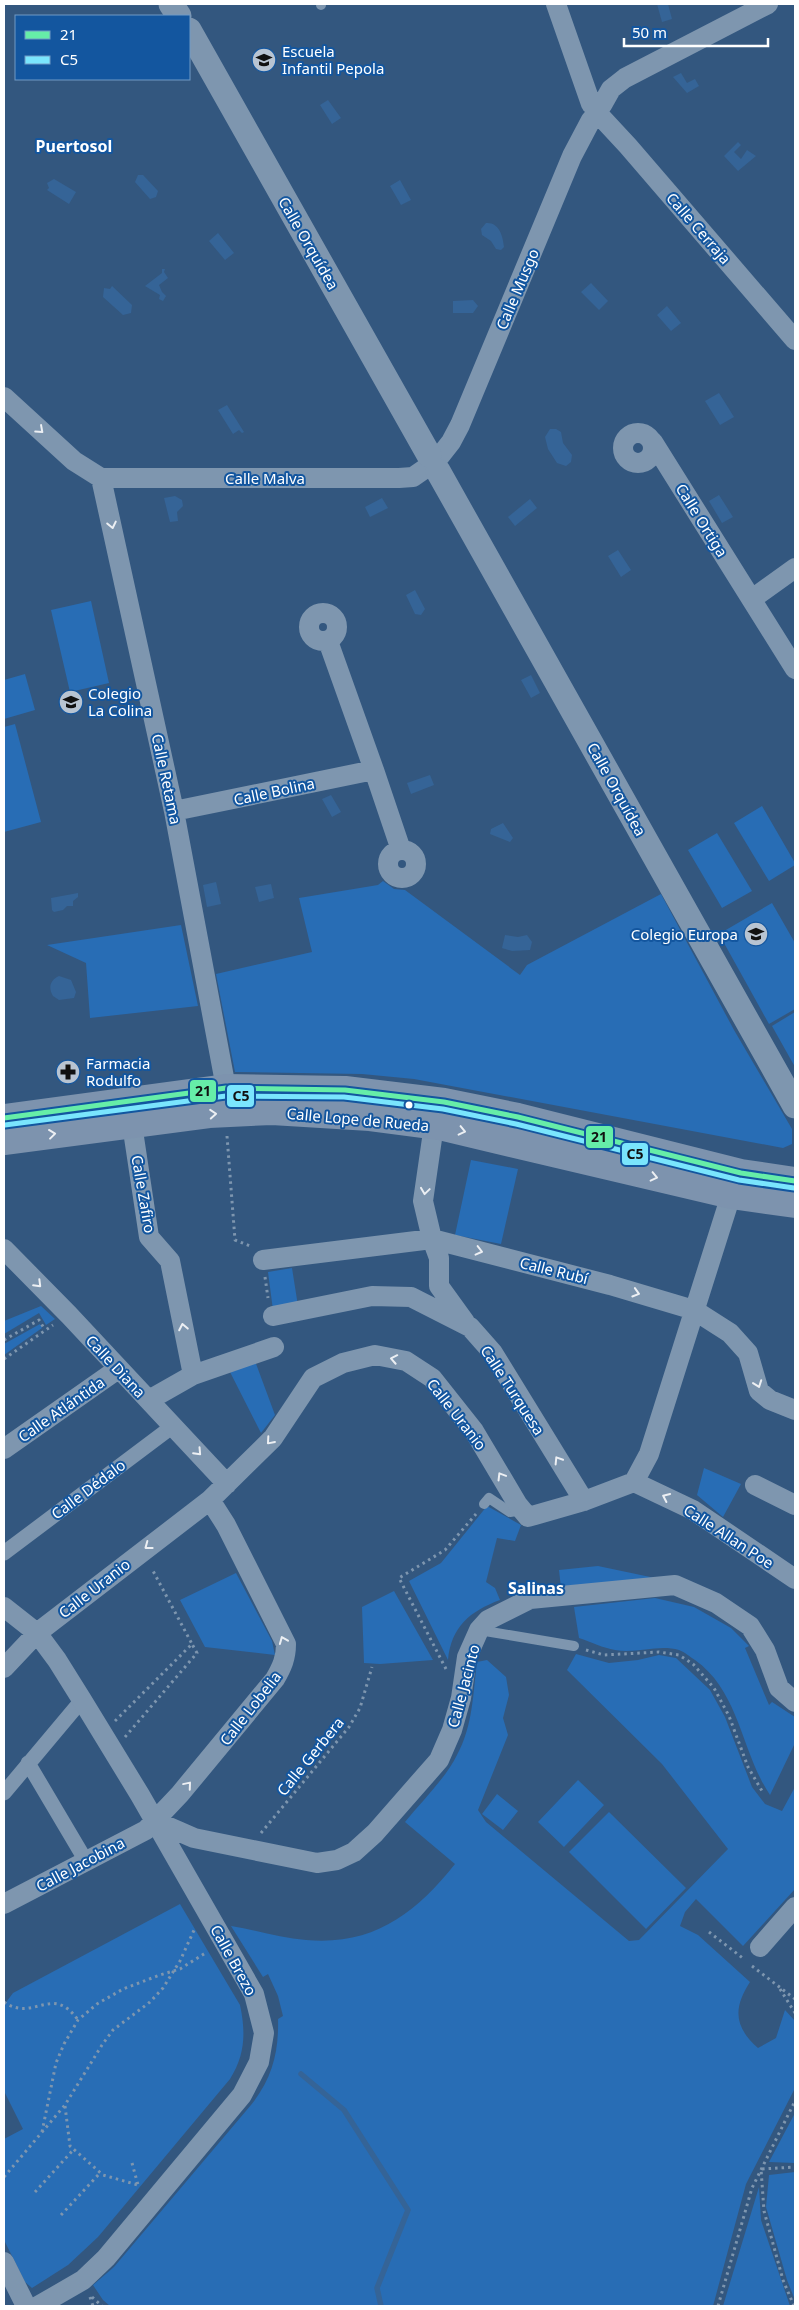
<svg xmlns="http://www.w3.org/2000/svg" width="799" height="2310" font-family="'Noto Sans',sans-serif">
  <style>
    .green { fill: #286db5 }
    .water { fill: #356497 }
    .lines { fill: none; stroke-linecap: round; stroke-linejoin: round }
    .stream { stroke: #356497; stroke-width: 5.5 }
    .path { stroke: #7e96af; stroke-width: 3; stroke-dasharray: 2.5 4; stroke-linecap: butt }
    .service { stroke: #7e96af; stroke-width: 10 }
    .pedestrian { stroke: #7e96af; stroke-width: 15 }
    .minor { stroke: #7e96af; stroke-width: 20 }
    .tertiary { stroke: #7e96af; stroke-width: 25 }
    .primary { stroke: #7d93ae; stroke-width: 28 }
    .bus-1-casing { stroke: #13569f; stroke-width: 9 }
    .bus-2-casing { stroke: #13569f; stroke-width: 9 }
    .bus-1 { stroke: #66eda8; stroke-width: 5 }
    .bus-2 { stroke: #7ae5fd; stroke-width: 5 }
    .oneway { stroke: #eceff3 }
    .bus-dot { fill: #fff; stroke: #13569f; stroke-width: 2 }
    .labels { text-anchor: middle; dominant-baseline: central; stroke-width: 4; stroke-linejoin: round; paint-order: stroke }
    .poi-label { font-size: 15px; fill: #fff; stroke: #13569f; text-anchor: start }
    .street-label { font-size: 15px; fill: #fff; stroke: #13569f }
    .neighbourhood-label { font-size: 16px; font-weight: bold; fill: #fff; stroke: #13569f }
    .line-badge { stroke: #13569f; stroke-width: 2 }
    .pale-badge-label { font-size: 14px; text-anchor: middle; font-weight: bold; fill: #111 }
  </style>
  <rect width="100%" height="100%" fill="#33577f"/>
  <path class="green" d="M91,601L109,683L70,692L51,610Z
    M25,674L35,710L4,719V680Z
    M15,724L41,822L4,832V727Z
    M762,806L795,863V865L769,881L734,823Z
    M717,833L752,891L722,908L688,850Z
    M383,881L394,889L405,890L520,975L527,965L661,894L734,1030L792,1129V1144L783,1148L414,1079L362,1074L235,1072L216,974L312,952L299,898L378,885Z
    M772,903L795,943V1009L769,1024L719,934Z
    M181,925L198,1006L90,1018L86,963L47,945Z
    M795,1012V1067L772,1026Z
    M471,1160L518,1169L501,1244L455,1235Z
    M292,1268L298,1306L273,1310L268,1272Z
    M41,1306L55,1319L46,1325L39,1313L4,1334V1321Z
    M40,1324L42,1328L4,1355V1344Z
    M255,1361L275,1415L261,1433L230,1372Z
    M704,1468L741,1484L723,1517L697,1495Z
    M487,1506L521,1525L515,1541L497,1538L486,1582L495,1588L500,1600C470,1611 451,1627 448,1660L409,1581L441,1563Z
    M598,1566L655,1578L561,1588L559,1570Z
    M236,1573L272,1641L275,1655L205,1647L180,1600Z
    M394,1591L433,1660L380,1664L364,1663L362,1607Z
    M655,1598L694,1607L731,1628L749,1646L745,1648L769,1705L772,1702L795,1717V1743L770,1795C741,1752 740,1692 695,1660C690,1657 685,1652 679,1650C658,1644 637,1654 615,1650C603,1648 591,1642 579,1638L574,1607Z
    M576,1654L609,1663L638,1660L659,1655L676,1658L710,1690L725,1717L752,1787L765,1804L782,1811L795,1787V1889L743,1946L696,1899L685,1912L680,1926L698,1935L750,1982C733,2008 734,2027 758,2048L776,2038L785,2010L795,2021L794,2090L746,2184L713,2306H110L103,2300L93,2285L114,2267L251,2105C272,2079 279,2052 278,2019L283,2016L278,1996L268,1974L263,1977L231,1926C256,1930 281,1938 306,1940C373,1946 415,1914 455,1864L405,1822C422,1801 445,1779 457,1755C473,1726 473,1693 477,1662L487,1660L506,1677L509,1695L503,1718L508,1735L478,1810L486,1822L629,1941L639,1940L728,1849L662,1764L567,1670Z
    M578,1780L604,1805L564,1847L538,1822Z
    M497,1794L518,1811L503,1830L482,1814Z
    M609,1812L686,1888L646,1929L569,1852Z
    M180,1904L240,2005C246,2033 245,2055 230,2079L98,2237L68,2265L32,2288L25,2282L4,2240V2139L23,2129L4,2091V2005L13,1993Z
    M795,2113V2163L769,2162Z
    M795,2172V2300L787,2280L766,2207L769,2175Z
    M759,2187L761,2220L790,2306H723Z"/>
  <path class="water" d="M657,4H668L672,19L662,22Z
    M681,73L687,83L695,79L699,86L687,93L673,77Z
    M328,100L341,118L332,124L320,105Z
    M738,142L741,145L734,152L741,159L747,150L756,156L738,171L724,156Z
    M138,175H143L158,191L156,197L150,199L135,182Z
    M54,179L76,192L69,204L47,190L49,188L47,183Z
    M400,180L411,200L401,205L390,186Z
    M486,223C499,222 503,236 504,247L501,250L496,249L491,241L482,235L481,229Z
    M218,233L234,253L225,260L209,241Z
    M162,269H165L164,272L168,278L159,285L162,292L166,296L163,301L159,299L160,295L145,286L162,273Z
    M591,283L608,301L599,310L581,292Z
    M112,286L132,305L131,313L123,315L103,297L104,288L110,289Z
    M473,300L478,306L473,313H453V301Z
    M667,306L681,323L671,331L657,315Z
    M719,393L734,417L720,425L705,401Z
    M227,405L244,432L242,433L239,430L233,434L218,410Z
    M550,429H556L561,432L563,443L572,455L571,462L566,466L557,463L548,449L545,437Z
    M719,495L733,517L722,523L709,501Z
    M175,496L182,500L183,506L177,512L178,521L170,522L164,498Z
    M382,498L388,508L370,517L365,507Z
    M530,499L537,508L515,526L508,517Z
    M618,550L631,570L621,577L608,556Z
    M415,590L425,609L421,615L415,614L406,595Z
    M531,675L540,693L531,698L521,680Z
    M430,775L434,785L411,794L407,783Z
    M331,795L341,812L332,817L322,799Z
    M503,823L513,838L510,842L490,834L491,829Z
    M216,882L221,904L207,907L203,885Z
    M271,884L274,898L259,902L255,887Z
    M78,893V897L73,901V906H67L63,910L54,912L52,910L51,898Z
    M505,935L518,937L527,935L532,942L530,950L512,951L502,948Z
    M59,976L71,980L76,992L74,998L59,1000L53,996C48,988 50,980 59,976Z"/>
  <g class="lines">
    <path class="stream" d="M301,2074L344,2110L408,2210L377,2288L381,2306"/>
    <path class="path" d="M227,1136L235,1240L250,1246
      M265,1277L268,1298
      M4,1340L39,1320L45,1330
      M4,1359L53,1325
      M586,1650L604,1655L659,1652L679,1655L693,1664L714,1688L729,1716L748,1767L762,1791
      M446,1669L399,1578L445,1550L476,1514
      M115,1721L192,1644L152,1569
      M125,1737L197,1653L192,1644
      M261,1833L349,1727L360,1708L372,1667
      M709,1932L744,1959
      M752,1966L795,1999
      M780,1989L795,2013
      M4,2002C34,2023 52,1983 78,2020
      M65,2106L70,2146L103,2175L138,2185
      M42,2132L56,2063L64,2044L78,2020L97,2004L123,1989L160,1975L180,1969L207,1952
      M132,2163L138,2185
      M4,2177L65,2105L102,2045L113,2030L150,2002L163,1988L180,1961L195,1928
      M35,2192L74,2149
      M61,2215L100,2173
      M90,2297L93,2306
      M92,2297L102,2306
      M718,2306L752,2188L795,2101
      M794,2306L783,2280L764,2211L761,2169L795,2167"/>
    <path class="service" d="M321,5V4
      M484,1504L489,1498L510,1512L522,1510
      M479,1630L574,1646"/>
    <path class="pedestrian" d="M4,1553L173,1426
      M28,1763L86,1861
      M4,1793L82,1700"/>
    <path class="minor" d="M556,4L591,104
      M602,105L611,89L625,78L768,4
      M602,118L628,146L795,340
      M4,397L74,461L101,478L174,811L226,1088
      M623 448a15 15 0 1 1 30 0a15 15 0 1 1-30 0Z
      M653,442L795,669
      M440,456L451,442L460,425L572,156L591,120
      M101,478H399L413,477L426,468
      M752,599L795,568
      M309 627a14 14 0 1 1 28 0a14 14 0 1 1-28 0Z
      M374,770L401,850
      M174,811L374,770L328,641
      M388 864a14 14 0 1 1 28 0a14 14 0 1 1-28 0Z
      M132,1124L149,1237L170,1261L193,1375
      M434,1125L423,1201L432,1239L439,1258V1286L465,1322
      M4,1249L69,1315L227,1484
      M263,1260L432,1239L610,1285L694,1310L730,1333L748,1353L759,1391L770,1400L795,1410
      M273,1316L372,1296L411,1297L470,1327L493,1353L584,1501
      M149,1400L193,1375L274,1347
      M4,1449L118,1369
      M634,1482L693,1510L795,1579
      M755,1485L795,1505
      M4,1607L37,1633L57,1660L82,1700L140,1795L254,1994L264,2033L259,2062L242,2095L106,2258L83,2280L38,2306
      M4,1668L37,1633L210,1500L273,1438L313,1378L343,1363L375,1355L406,1361L432,1378L474,1431L518,1505L528,1517L584,1501L634,1482L649,1454L731,1195
      M155,1821L194,1838L317,1863L337,1860L354,1852L375,1833L439,1760L452,1730L461,1698L467,1657L479,1630L488,1620L530,1599L675,1585L716,1603L750,1626L765,1650L779,1688L795,1702
      M4,1904L146,1830L180,1794L275,1679C282,1667 286,1658 286,1644L226,1525L210,1500
      M760,1947L795,1907
      M4,2262L26,2306"/>
    <path class="tertiary" d="M171,4L179,16
      M189,30L429,455
      M438,471L795,1106"/>
    <path class="primary" d="M4,1118L226,1088L345,1090L444,1102L518,1117L741,1173L795,1181
      M4,1141L209,1114L272,1111L370,1117L439,1126L731,1195L795,1204"/>
    <g class="bus-1-casing">
      <path id="bus-1" d="M4,1118L226,1088L345,1090L444,1102L518,1117L741,1173L795,1181"/>
    </g>
    <g class="bus-2-casing">
      <path id="bus-2" d="M5,1125L226,1096L344,1097L443,1109L516,1124L739,1180L794,1188"/>
    </g>
    <use href="#bus-1" class="bus-1"/>
    <use href="#bus-2" class="bus-2"/>
  </g>
  <defs><path id="oneway-chevron" d="M-2-3.5L2.5 0L-2 3.5" fill="none" stroke-width="1.6" stroke-linecap="round" stroke-linejoin="round" transform="scale(1.25)"/></defs>
  <g class="oneway">
    <use href="#oneway-chevron" transform="translate(40 430) rotate(42)"/>
    <use href="#oneway-chevron" transform="translate(112 525) rotate(78)"/>
    <use href="#oneway-chevron" transform="translate(213 1114) rotate(-4)"/>
    <use href="#oneway-chevron" transform="translate(462 1131) rotate(13)"/>
    <use href="#oneway-chevron" transform="translate(52 1134) rotate(-7)"/>
    <use href="#oneway-chevron" transform="translate(654 1177) rotate(13)"/>
    <use href="#oneway-chevron" transform="translate(425 1191) rotate(98)"/>
    <use href="#oneway-chevron" transform="translate(479 1251) rotate(14)"/>
    <use href="#oneway-chevron" transform="translate(38 1284) rotate(45)"/>
    <use href="#oneway-chevron" transform="translate(636 1293) rotate(17)"/>
    <use href="#oneway-chevron" transform="translate(183 1327) rotate(-101)"/>
    <use href="#oneway-chevron" transform="translate(394 1359) rotate(-169)"/>
    <use href="#oneway-chevron" transform="translate(758 1384) rotate(70)"/>
    <use href="#oneway-chevron" transform="translate(270 1441) rotate(131)"/>
    <use href="#oneway-chevron" transform="translate(198 1452) rotate(47)"/>
    <use href="#oneway-chevron" transform="translate(558 1460) rotate(-122)"/>
    <use href="#oneway-chevron" transform="translate(501 1476) rotate(-121)"/>
    <use href="#oneway-chevron" transform="translate(666 1497) rotate(-155)"/>
    <use href="#oneway-chevron" transform="translate(148 1546) rotate(143)"/>
    <use href="#oneway-chevron" transform="translate(283 1640) rotate(-112)"/>
    <use href="#oneway-chevron" transform="translate(188 1785) rotate(-50)"/>
  </g>
  <defs>
    <g id="school-disc" transform="scale(1.25)"><circle r="9.5" fill="#b8c4d2" stroke="#13569f"/><path d="M0-5L7-2L0 1L-7-2ZM-4 1L0 2.5L4 1V4Q0 6-4 4Z" fill="#111"/></g>
    <g id="pharmacy-disc" transform="scale(1.25)"><circle r="9.5" fill="#b8c4d2" stroke="#13569f"/><path d="M-2-6h4v4h4v4h-4v4h-4v-4h-4v-4h4Z" fill="#111"/></g>
  </defs>
  <g fill-rule="evenodd">
    <use href="#school-disc" x="264" y="60"/>
    <use href="#school-disc" x="71" y="702"/>
    <use href="#school-disc" x="756" y="934"/>
    <use href="#pharmacy-disc" x="68" y="1072"/>
  </g>
  <circle class="bus-dot" cx="409" cy="1105" r="4.5"/>
  <g class="labels">
    <g class="poi-label">
      <text x="282" y="51">Escuela<tspan x="282" dy="17">Infantil Pepola</tspan></text>
      <text x="88" y="693">Colegio<tspan x="88" dy="17">La Colina</tspan></text>
      <text x="738" y="934" text-anchor="end">Colegio Europa</text>
      <text x="86" y="1063">Farmacia<tspan x="86" dy="17">Rodulfo</tspan></text>
    </g>
    <g class="street-label">
      <text transform="translate(699 228) rotate(49)">Calle Cerraja</text>
      <text transform="translate(309 243) rotate(60)">Calle Orquídea</text>
      <text transform="translate(517 289) rotate(-67)">Calle Musgo</text>
      <text x="265" y="478">Calle Malva</text>
      <text transform="translate(702 520) rotate(58)">Calle Ortiga</text>
      <text transform="translate(167 779) rotate(78)">Calle Retama</text>
      <text transform="translate(617 789) rotate(61)">Calle Orquídea</text>
      <text transform="translate(274 791) rotate(-12)">Calle Bolina</text>
      <text transform="translate(358 1119) rotate(5)">Calle Lope de Rueda</text>
      <text transform="translate(144 1194) rotate(80)">Calle Zafiro</text>
      <text transform="translate(554 1270) rotate(14)">Calle Rubí</text>
      <text transform="translate(116 1366) rotate(47)">Calle Diana</text>
      <text transform="translate(513 1390) rotate(57)">Calle Turquesa</text>
      <text transform="translate(61 1409) rotate(-35)">Calle Atlántida</text>
      <text transform="translate(457 1414) rotate(52)">Calle Uranio</text>
      <text transform="translate(88 1489) rotate(-37)">Calle Dédalo</text>
      <text transform="translate(729 1536) rotate(33)">Calle Allan Poe</text>
      <text transform="translate(94 1588) rotate(-38)">Calle Uranio</text>
      <text transform="translate(463 1686) rotate(-75)">Calle Jacinto</text>
      <text transform="translate(250 1708) rotate(-52)">Calle Lobelia</text>
      <text transform="translate(310 1756) rotate(-51)">Calle Gerbera</text>
      <text transform="translate(80 1864) rotate(-28)">Calle Jacobina</text>
      <text transform="translate(234 1960) rotate(61)">Calle Brezo</text>
    </g>
    <g class="neighbourhood-label">
      <text x="74" y="146">Puertosol</text>
      <text x="536" y="1588">Salinas</text>
    </g>
  </g>
  <g class="line-badge">
    <rect x="189" y="1079" width="28" height="24" rx="5" fill="#66eda8"/>
    <rect x="226" y="1084" width="29" height="24" rx="5" fill="#7ae5fd"/>
    <rect x="585" y="1125" width="29" height="24" rx="5" fill="#66eda8"/>
    <rect x="621" y="1142" width="28" height="24" rx="5" fill="#7ae5fd"/>
  </g>
  <g class="pale-badge-label">
    <text x="203" y="1096">21</text>
    <text x="241" y="1101">C5</text>
    <text x="599" y="1142">21</text>
    <text x="635" y="1159">C5</text>
  </g>
  <rect width="799" height="2310" fill="none" stroke="#ffffff" stroke-width="10"/>
  <rect x="15" y="15" width="175" height="65" fill="#13569f" stroke="#719ac5"/>
  <rect x="25" y="31" width="25" height="8" fill="#66eda8" stroke="#719ac5"/>
  <text x="60" y="40" font-size="15" fill="#ffffff">21</text>
  <rect x="25" y="56" width="25" height="8" fill="#7ae5fd" stroke="#719ac5"/>
  <text x="60" y="65" font-size="15" fill="#ffffff">C5</text>
  <path d="M624 38v8h144v-8" fill="none" stroke="#ffffff" stroke-width="2.5"/>
  <text x="632" y="38" font-size="15" fill="#ffffff" stroke="#13569f" stroke-width="4" paint-order="stroke">50 m</text>
</svg>
